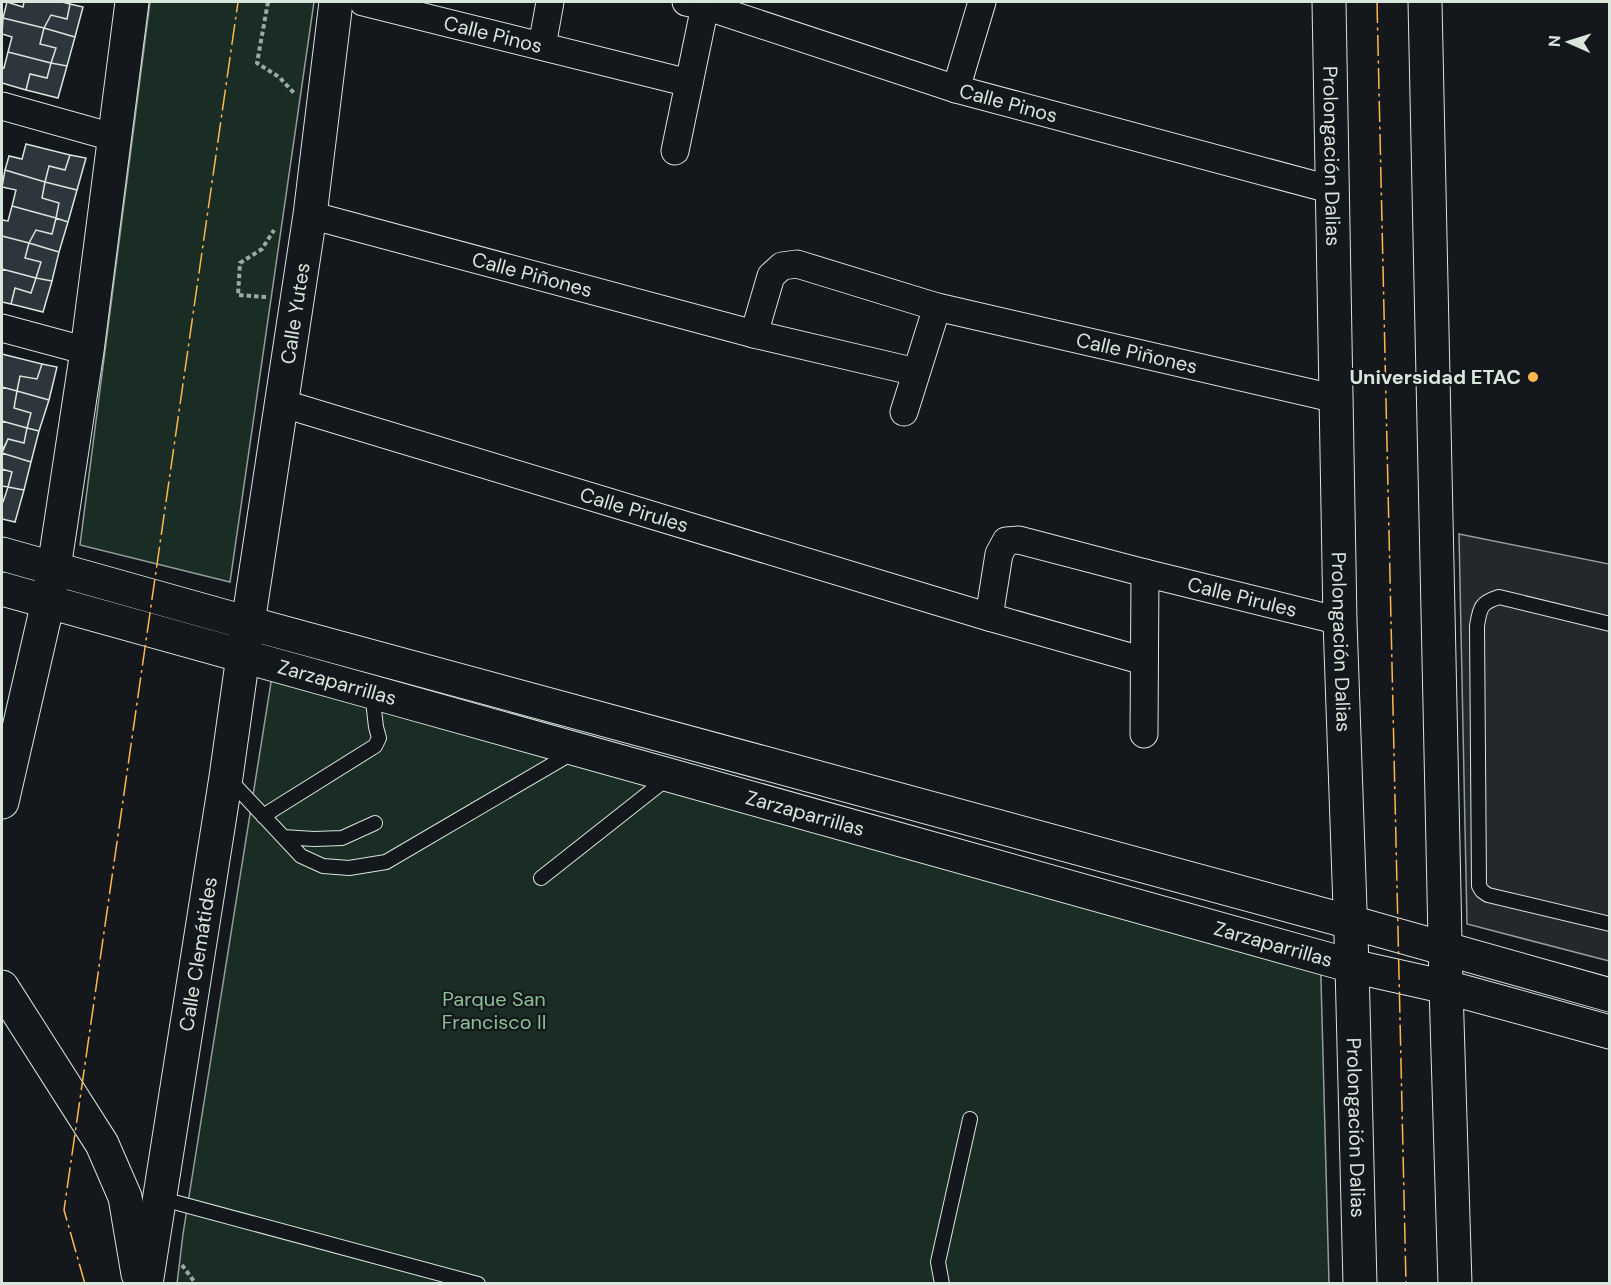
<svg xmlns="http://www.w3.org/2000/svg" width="1611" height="1285" font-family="'DM Sans',sans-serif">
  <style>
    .green { fill: #1a2d24; stroke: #939e99; stroke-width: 1.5 }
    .parking { fill: #24282b; stroke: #939e99; stroke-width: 1.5 }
    .building { fill: #2c363c; stroke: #d8e6dc; stroke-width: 1.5 }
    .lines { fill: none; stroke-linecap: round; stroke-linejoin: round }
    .service-casing { stroke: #d8e6dc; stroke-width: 16 }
    .minor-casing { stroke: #d8e6dc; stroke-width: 29 }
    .tertiary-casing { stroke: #d8e6dc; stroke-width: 35 }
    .secondary-casing { stroke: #d8e6dc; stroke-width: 35 }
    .path { stroke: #9da8a2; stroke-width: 4; stroke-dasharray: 4.5 3; stroke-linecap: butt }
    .service { stroke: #14181c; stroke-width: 14 }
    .minor { stroke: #14181c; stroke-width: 27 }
    .tertiary { stroke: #14181c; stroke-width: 33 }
    .secondary { stroke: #14181c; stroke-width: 33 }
    .power { stroke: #ffb74d; stroke-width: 1.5; stroke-dasharray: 21 4.5 3 4.5; stroke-linecap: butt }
    .poi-dot { fill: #ffb74d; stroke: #14181c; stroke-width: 2 }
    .labels { text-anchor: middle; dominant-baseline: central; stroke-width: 4.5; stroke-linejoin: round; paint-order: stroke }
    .street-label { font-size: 20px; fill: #d8e6dc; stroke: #14181c }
    .poi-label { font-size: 20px; font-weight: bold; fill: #d8e6dc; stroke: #14181c; text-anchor: end }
    .park-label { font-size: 20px; fill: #8ac095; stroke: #14181c }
  </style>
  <rect width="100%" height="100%" fill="#14181c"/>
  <path class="green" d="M150,2H314L230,582L80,545Z
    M273,670L1320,942L1329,1283L177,1284L183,1234Z"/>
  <path class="parking" d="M1459,534L1609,564V961L1467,924Z"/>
  <path class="building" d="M7,2L23,7L24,2H62L70,4L67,19L51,15L44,28L3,18Z
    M70,4L83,7L75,37L44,28L51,15L67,19Z
    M3,18L44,28L40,44L56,48L51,63L8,52L12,37L2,34Z
    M44,28L75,37L67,66L51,63L56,48L40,44Z
    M8,52L51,63L47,78L30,74L26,90L2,83V67L4,68Z
    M51,63L67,66L58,98L26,90L30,74L47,78Z
    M26,144L70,155L65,170L49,166L45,182L5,170L9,156L22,159Z
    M70,155L86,158L77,190L45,182L49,166L65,170Z
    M5,170L45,182L42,198L59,203L56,218L12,206L16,190L2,187Z
    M45,182L77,190L68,222L56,218L59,203L42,198Z
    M12,206L56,218L52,234L36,230L29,243L2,236V220L8,221Z
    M56,218L68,222L59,252L29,243L36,230L52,234Z
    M2,236L29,243L25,258L41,262L36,278L2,269Z
    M29,243L59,252L52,281L36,278L41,262L25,258Z
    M2,269L36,278L31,293L15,288L11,304L2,302Z
    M36,278L52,281L43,312L11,304L15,288L31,293Z
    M2,354L42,364L37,379L20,376L17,391L2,387Z
    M42,364L57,367L49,400L17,391L20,376L37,379Z
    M2,387L17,391L14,408L31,413L27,428L2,421Z
    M17,391L49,400L39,431L27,428L31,413L14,408Z
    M2,421L27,428L24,443L8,439L2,451Z
    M27,428L39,431L31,462L2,453L8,439L24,443Z
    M2,453L31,462L24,490L8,487L12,472L2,469Z
    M2,469L12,472L8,487L2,486Z
    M8,487L24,490L15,522L2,519V502H3Z"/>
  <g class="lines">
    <g class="service-casing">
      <path id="service" d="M1610,624L1499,597C1480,603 1480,608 1477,626L1479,886L1482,891L1488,895L1610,924
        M228,778L301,856L323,866L349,868L386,862L572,753
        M263,816L375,746L379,738L376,727L372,692
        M283,837L314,839L342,838L375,823
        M541,878L669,777
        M159,1198L478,1284
        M942,1284L938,1262L970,1119"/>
    </g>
    <g class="minor-casing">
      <g id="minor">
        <path id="s1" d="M363,2L689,83"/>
        <path id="s2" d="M686,2L705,6L956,89L1333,190"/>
        <path d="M542,46L550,2"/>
        <path d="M956,89L982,2"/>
        <path d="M2,106L116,138"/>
        <path d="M675,151L705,6"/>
        <path id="s3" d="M310,215L754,334L916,372"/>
        <path d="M2,328L87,351"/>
        <path id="s4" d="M754,334L771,276L782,266L797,264L937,307L1337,399"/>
        <path id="s5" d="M281,403L989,617L1144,661"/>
        <path d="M904,412L937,307"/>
        <path id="s6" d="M989,617L999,554L1006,541L1019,540L1145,573L1340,621"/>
        <path d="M1144,734L1145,573"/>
      </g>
    </g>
    <g class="tertiary-casing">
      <g id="tertiary">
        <path d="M2,554L248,623L1350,922L1610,995"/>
        <path id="s7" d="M2,589L372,692L1352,966L1446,987L1610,1032"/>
      </g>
    </g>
    <g class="secondary-casing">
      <g id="secondary">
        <path id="s8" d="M1329,2L1340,621L1352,966L1360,1284"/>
        <path d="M1425,2L1446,987L1455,1284"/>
        <path d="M2,802L48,602L54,568L87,351L132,2"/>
        <path d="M2,987L102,1144L125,1197L138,1274"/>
        <path id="s9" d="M146,1284L226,777L243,656L310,215L336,2"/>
      </g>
    </g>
    <path class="path" d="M268,2L257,63L279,77L294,93
      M266,297L238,295L240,263L262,249L274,230
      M182,1265L196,1284"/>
    <use href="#service" class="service"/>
    <use href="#minor" class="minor"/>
    <use href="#tertiary" class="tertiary"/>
    <use href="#secondary" class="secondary"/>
    <path class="power" d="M1377,2L1406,1284
      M85,1284L64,1210L238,2"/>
  </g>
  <circle class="poi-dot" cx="1533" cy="377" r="6"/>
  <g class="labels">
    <g class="street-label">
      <text stroke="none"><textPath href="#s1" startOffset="134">Calle Pinos</textPath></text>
      <text stroke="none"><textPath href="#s2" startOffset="338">Calle Pinos</textPath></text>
      <text stroke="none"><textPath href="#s8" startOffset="154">Prolongación Dalias</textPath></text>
      <text stroke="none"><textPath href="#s3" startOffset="230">Calle Piñones</textPath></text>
      <text stroke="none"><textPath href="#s9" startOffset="982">Calle Yutes</textPath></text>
      <text stroke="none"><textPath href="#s4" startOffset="442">Calle Piñones</textPath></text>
      <text stroke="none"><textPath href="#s5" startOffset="369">Calle Pirules</textPath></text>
      <text stroke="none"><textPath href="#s6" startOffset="322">Calle Pirules</textPath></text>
      <text stroke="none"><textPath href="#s8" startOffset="640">Prolongación Dalias</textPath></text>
      <text stroke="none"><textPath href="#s7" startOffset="348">Zarzaparrillas</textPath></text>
      <text stroke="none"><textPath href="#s7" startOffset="834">Zarzaparrillas</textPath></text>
      <text stroke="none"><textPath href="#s7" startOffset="1320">Zarzaparrillas</textPath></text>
      <text stroke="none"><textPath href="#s9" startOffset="334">Calle Clemátides</textPath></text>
      <text stroke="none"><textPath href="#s8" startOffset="1126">Prolongación Dalias</textPath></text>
    </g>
    <g class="poi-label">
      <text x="1521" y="377">Universidad ETAC</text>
    </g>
    <g class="park-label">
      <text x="494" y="999">Parque San<tspan x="494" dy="23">Francisco II</tspan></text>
    </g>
  </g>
  <rect width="1611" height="1285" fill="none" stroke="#d8e6dc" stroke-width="6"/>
  <g transform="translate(1569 42) rotate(273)" stroke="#14181c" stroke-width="4.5" paint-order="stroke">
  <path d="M0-4.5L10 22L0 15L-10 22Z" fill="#d8e6dc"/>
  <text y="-9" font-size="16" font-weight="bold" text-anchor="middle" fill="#d8e6dc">N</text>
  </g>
</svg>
